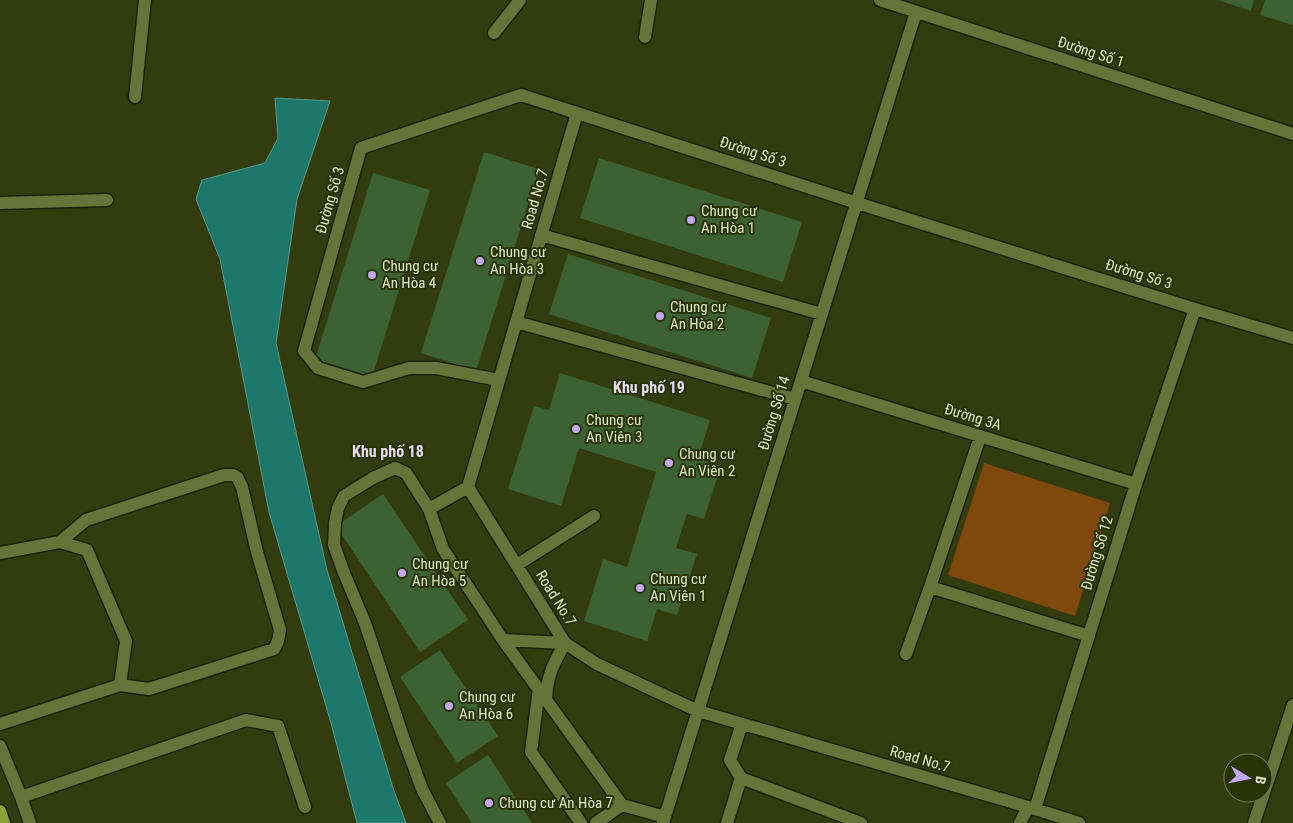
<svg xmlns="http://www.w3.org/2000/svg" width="1293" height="823" font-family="'Roboto Condensed',sans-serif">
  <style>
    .green { fill: #7f480c }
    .water { fill: #1d776a; stroke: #579986 }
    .building { fill: #3c6234 }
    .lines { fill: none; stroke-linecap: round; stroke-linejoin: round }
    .minor-casing { stroke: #1b2204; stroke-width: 15 }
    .major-casing { stroke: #1b2204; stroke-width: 15 }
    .minor { stroke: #667439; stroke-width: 12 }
    .major { stroke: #8ba238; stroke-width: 12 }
    .poi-dot { fill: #c2a7f2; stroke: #293203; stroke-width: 2 }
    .labels { text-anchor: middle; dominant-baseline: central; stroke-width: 4; stroke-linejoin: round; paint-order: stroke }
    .street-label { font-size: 15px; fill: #dee7c8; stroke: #293203 }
    .poi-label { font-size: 15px; fill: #dee7c8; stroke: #293203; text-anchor: start }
    .neighbourhood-label { font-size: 16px; font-weight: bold; fill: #e4dbf7; stroke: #293203 }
  </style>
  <rect width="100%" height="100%" fill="#333c0f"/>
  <path class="green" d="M984,463L1110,503L1075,616L948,575Z"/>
  <path class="water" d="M275,98L330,101L297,199L276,343L327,570L394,791L406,823H357L331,723L269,512L220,259L196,199L202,180L265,163L278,138Z"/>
  <path class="building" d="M1218,0H1254L1251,11Z
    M1265,0H1293V25L1260,15Z
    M484,152L539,169L476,371L421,353Z
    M599,158L802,222L783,282L580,218Z
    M373,173L430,190L372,377L315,360Z
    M568,254L771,318L752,378L549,314Z
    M560,373L710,420L698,459L721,466L704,519L687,514L676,548L697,554L677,615L657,609L647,641L584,621L603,559L627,567L656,472L579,448L561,506L508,489L534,406L549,410Z
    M383,494L468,620L420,652L336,526Z
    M440,650L498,736L457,763L400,677Z
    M488,755L532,823H472L446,783Z"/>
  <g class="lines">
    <g class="minor-casing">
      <path id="minor" d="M880,0L1293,134
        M494,33L520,0
        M645,37L651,0
        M135,97L145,0
        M577,113L468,487L565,643L597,664L698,711L1035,809L1079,823
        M0,203L107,200
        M541,235L822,314
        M516,322L795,399
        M499,380L436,368H409L363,382L318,368L304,351L361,148L521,95L857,203L1195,309L1293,338
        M801,381L1136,484
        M468,487L429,509L443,549L503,640L622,805L665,817
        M429,509L406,473L395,468L373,478L344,496L338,508L335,523L334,545L344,573L365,623L403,737L422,789L440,823
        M60,542L86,520L224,475H233L237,477L242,487L257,552L280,630L278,641L274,649L149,689L120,685
        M0,553L60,542L87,550L126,641L120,685L0,724
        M517,565L594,516
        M930,587L1089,636
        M503,640L565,643
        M906,654L930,587L980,437
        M539,688L531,752L581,823
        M546,698C548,673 553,665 565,643
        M742,724L730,760L741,778L861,823
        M0,746L21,797L30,823
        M21,797L246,720L278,726L305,807
        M1035,809L1136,484L1195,309
        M596,823L622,805
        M663,823L916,12
        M727,823L741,778
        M1020,823L1028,807
        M1254,823L1293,705"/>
    </g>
    <g class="major-casing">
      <path id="major" d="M0,811L4,823"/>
    </g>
    <use href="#minor" class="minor"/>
    <use href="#major" class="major"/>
  </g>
  <g class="poi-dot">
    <circle cx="691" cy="220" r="5"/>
    <circle cx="480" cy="261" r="5"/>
    <circle cx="372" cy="275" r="5"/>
    <circle cx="660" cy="316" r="5"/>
    <circle cx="576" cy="429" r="5"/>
    <circle cx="669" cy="463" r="5"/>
    <circle cx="402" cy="573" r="5"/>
    <circle cx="640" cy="588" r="5"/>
    <circle cx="449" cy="706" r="5"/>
    <circle cx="489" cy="803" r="5"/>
  </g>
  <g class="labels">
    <g class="street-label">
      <text transform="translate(1091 52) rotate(18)">Đường Số 1</text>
      <text transform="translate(753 152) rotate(18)">Đường Số 3</text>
      <text transform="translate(535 199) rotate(-74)">Road No.7</text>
      <text transform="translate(330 200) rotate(-74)">Đường Số 3</text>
      <text transform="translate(1139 274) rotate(17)">Đường Số 3</text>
      <text transform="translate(774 413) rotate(-73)">Đường Số 14</text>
      <text transform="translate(973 417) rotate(17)">Đường 3A</text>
      <text transform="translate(1097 553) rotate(-73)">Đường Số 12</text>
      <text transform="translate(556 598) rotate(58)">Road No.7</text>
      <text transform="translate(920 759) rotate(16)">Road No.7</text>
    </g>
    <g class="poi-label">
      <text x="701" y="211">Chung cư<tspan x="701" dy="17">An Hòa 1</tspan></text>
      <text x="490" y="252">Chung cư<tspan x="490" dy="17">An Hòa 3</tspan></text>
      <text x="382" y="266">Chung cư<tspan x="382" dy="17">An Hòa 4</tspan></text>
      <text x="670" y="307">Chung cư<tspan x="670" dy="17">An Hòa 2</tspan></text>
      <text x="586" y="420">Chung cư<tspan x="586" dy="17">An Viên 3</tspan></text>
      <text x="679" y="454">Chung cư<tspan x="679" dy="17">An Viên 2</tspan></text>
      <text x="412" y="564">Chung cư<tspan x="412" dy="17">An Hòa 5</tspan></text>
      <text x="650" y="579">Chung cư<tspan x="650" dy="17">An Viên 1</tspan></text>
      <text x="459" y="697">Chung cư<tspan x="459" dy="17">An Hòa 6</tspan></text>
      <text x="499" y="803">Chung cư An Hòa 7</text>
    </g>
    <g class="neighbourhood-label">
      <text x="649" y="387">Khu phố 19</text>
      <text x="388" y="451">Khu phố 18</text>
    </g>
  </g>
  <g transform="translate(1248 778) rotate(100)"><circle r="24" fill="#293203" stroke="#717a52"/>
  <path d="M0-4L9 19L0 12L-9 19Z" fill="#c2a7f2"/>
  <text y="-8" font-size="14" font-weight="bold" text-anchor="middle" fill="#dee7c8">B</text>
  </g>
</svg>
